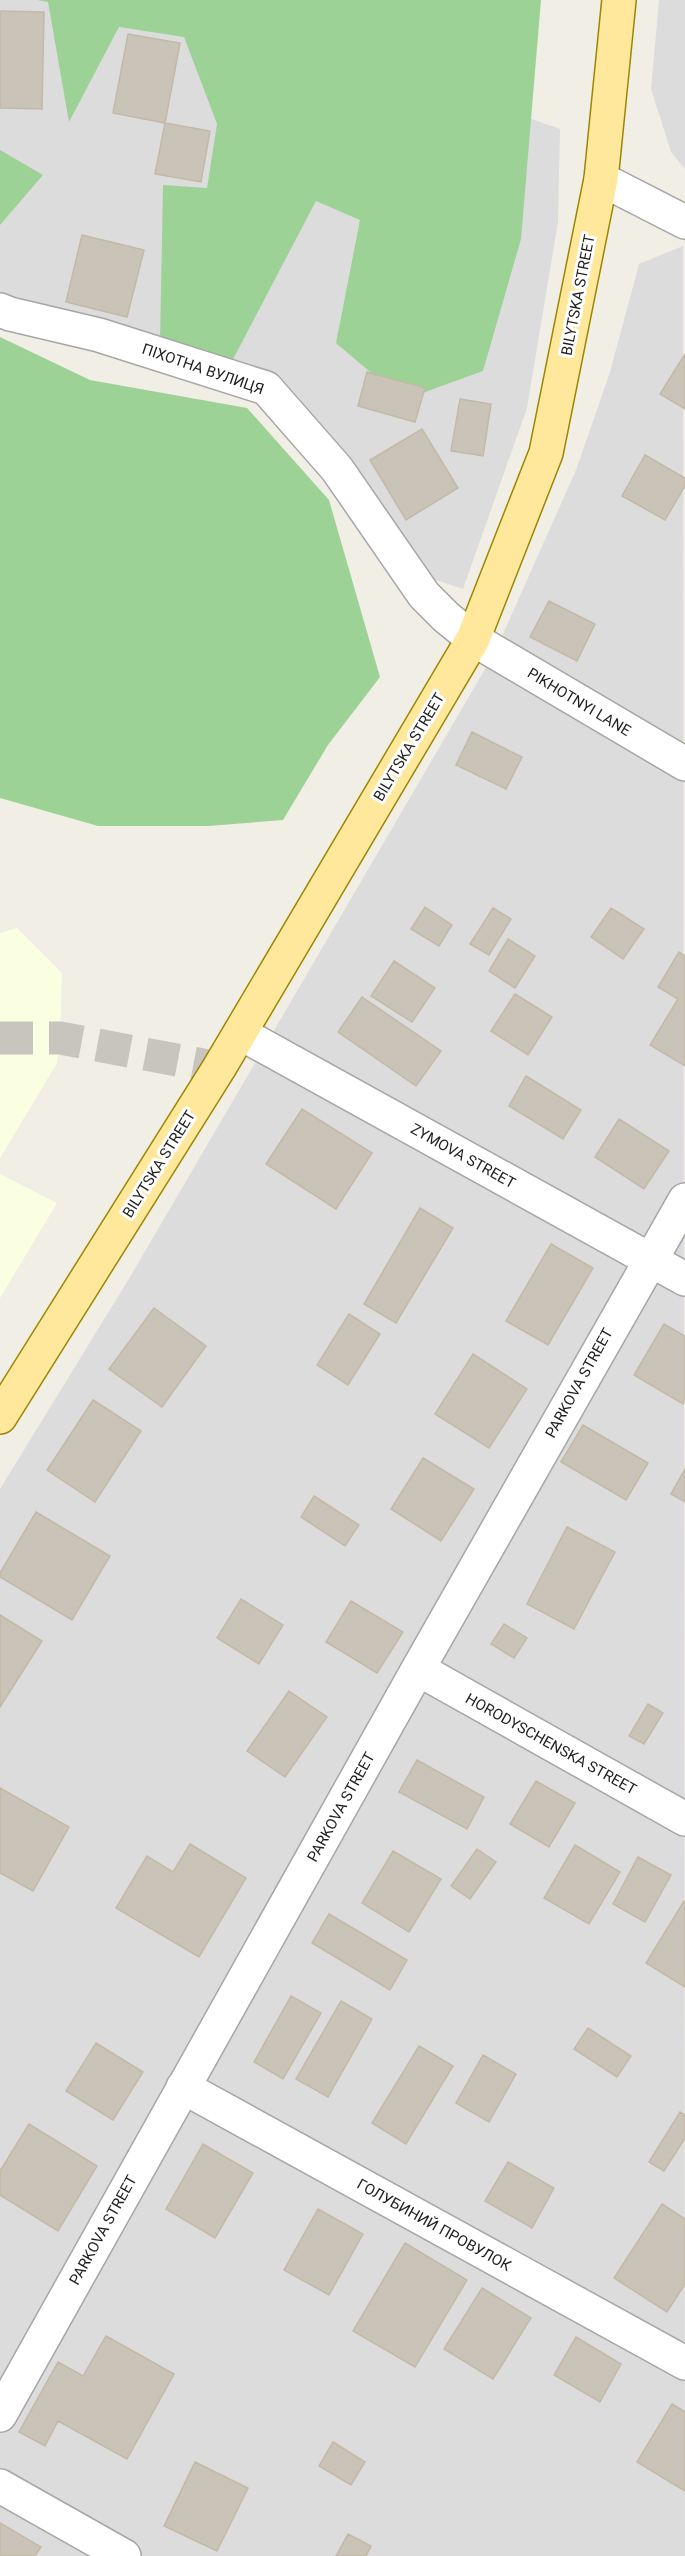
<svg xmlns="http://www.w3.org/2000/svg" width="685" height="2556" font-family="Roboto,sans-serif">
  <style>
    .residential { fill: #dddcdc }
    .education { fill: #f9ffe0 }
    .forest { fill: #9dd297 }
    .building { fill: #c9c3b8; stroke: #c3b9a6; stroke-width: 1.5 }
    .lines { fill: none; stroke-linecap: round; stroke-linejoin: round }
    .minor-tunnel { stroke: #c7c5bd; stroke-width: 33; stroke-dasharray: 33 16; stroke-linecap: butt }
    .minor-casing { stroke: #a6a6a6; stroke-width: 36 }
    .major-casing { stroke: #9b8600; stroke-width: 36 }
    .minor { stroke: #fff; stroke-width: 33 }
    .major { stroke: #ffe89c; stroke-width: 33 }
    .labels { text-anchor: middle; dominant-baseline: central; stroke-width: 6; stroke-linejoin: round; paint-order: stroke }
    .street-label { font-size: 15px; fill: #1f1f1f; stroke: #fff }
  </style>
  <rect width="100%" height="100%" fill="#f1efe5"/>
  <path class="residential" d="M0,0H197L560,129L558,222L527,408L463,589L433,579L275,377L18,301L0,293Z
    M659,0H685V169L671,152L651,89Z
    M683,246L685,2556H0V1489L130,1277L495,652L576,470L610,372L639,264Z"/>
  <path class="education" d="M17,928L62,973L60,1038L57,1063L0,1158V933Z
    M0,1174L57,1203L0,1298Z"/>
  <path class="forest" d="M37,0H541L521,239L483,371L403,400L336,343L360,220L316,201L229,367L160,342L163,185L207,188L217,124L184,37L119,27L69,122L48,2Z
    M0,150L43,175L0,225Z
    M0,337L90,380L247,408L329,500L380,677L328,745L283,820L209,826H98L0,798Z"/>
  <path class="building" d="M0,11L44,12L42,109L0,108Z
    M128,34L180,43L165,123L113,113Z
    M165,123L210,131L201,182L155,174Z
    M82,235L144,250L127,317L66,302Z
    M685,354V409L660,394Z
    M367,372L425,388L415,422L358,406Z
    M460,399L491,404L483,456L451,451Z
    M422,429L458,488L406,520L370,460Z
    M645,455L685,478V486L665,520L622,496Z
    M549,601L595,624L577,661L530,637Z
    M472,732L522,757L506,789L456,765Z
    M425,907L452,925L439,946L411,929Z
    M493,908L511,919L489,955L470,944Z
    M611,908L644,929L623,959L591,937Z
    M508,939L535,956L515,988L489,971Z
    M679,952L685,956V1066L650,1045L678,999L658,987Z
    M394,961L435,988L412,1022L371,996Z
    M515,994L552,1017L528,1055L491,1031Z
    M362,997L441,1051L416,1086L338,1032Z
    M526,1076L581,1110L563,1139L509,1106Z
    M302,1109L372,1153L336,1209L266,1164Z
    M619,1119L669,1151L644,1189L595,1157Z
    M420,1208L453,1228L396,1323L364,1304Z
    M551,1244L593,1268L548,1345L506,1321Z
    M154,1308L206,1346L162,1407L109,1369Z
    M349,1314L380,1334L348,1385L317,1365Z
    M664,1324L685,1336V1400L683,1404L634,1375Z
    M473,1354L527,1389L489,1448L435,1414Z
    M93,1400L141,1431L95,1502L47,1470Z
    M583,1425L648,1463L626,1500L561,1462Z
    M423,1458L474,1489L441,1541L391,1509Z
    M685,1469V1502L671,1494Z
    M314,1496L359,1525L345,1546L301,1517Z
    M36,1512L110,1556L72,1620L0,1577V1573Z
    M567,1527L615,1552L574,1629L527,1604Z
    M241,1599L283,1625L259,1664L217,1638Z
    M351,1601L403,1632L377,1673L326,1642Z
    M0,1615L42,1641L0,1707Z
    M504,1624L527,1638L514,1658L491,1644Z
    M289,1691L327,1717L285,1777L247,1751Z
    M648,1704L663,1713L644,1744L629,1736Z
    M417,1760L484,1797L467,1829L399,1792Z
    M536,1781L575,1803L549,1847L510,1824Z
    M0,1788L69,1827L33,1891L0,1873Z
    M190,1844L246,1878L199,1957L116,1908L147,1856L173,1872Z
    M575,1845L620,1872L589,1924L544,1898Z
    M477,1849L496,1862L470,1899L451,1886Z
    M393,1851L441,1879L409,1932L362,1903Z
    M638,1857L671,1875L645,1922L613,1904Z
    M684,1901L685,1902V1987L646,1963Z
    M329,1914L407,1960L390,1990L312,1943Z
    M291,1996L321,2013L283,2079L254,2062Z
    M341,2001L372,2019L328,2097L296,2079Z
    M588,2028L631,2056L617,2077L574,2049Z
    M96,2043L143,2072L113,2120L66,2091Z
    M419,2046L453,2066L406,2144L372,2123Z
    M483,2055L516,2074L489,2122L456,2103Z
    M680,2112L685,2115V2138L664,2171L649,2162Z
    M29,2124L97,2166L58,2231L0,2195V2171Z
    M203,2144L253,2173L215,2238L166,2209Z
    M508,2162L554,2188L532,2228L485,2201Z
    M662,2204L685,2219V2284L667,2312L614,2278Z
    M318,2209L363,2234L329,2295L284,2270Z
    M405,2243L467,2280L415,2367L353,2331Z
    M482,2288L531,2318L493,2379L444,2349Z
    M106,2336L174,2374L127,2459L58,2421L45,2446L19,2432L58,2362L83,2376Z
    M576,2337L621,2364L600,2402L554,2375Z
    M672,2404L685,2412V2491L637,2462Z
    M333,2442L365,2462L351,2485L319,2466Z
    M195,2462L248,2488L217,2551L164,2526Z
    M0,2523L41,2547L35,2556H0Z
    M348,2534L371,2546L366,2556H336Z"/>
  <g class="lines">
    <path class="minor-tunnel" d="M0,1038H60L219,1068"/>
    <g class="minor-casing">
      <path id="minor" d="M601,179L685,222
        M0,310L10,314L99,335L266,388L337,469L424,595L446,617L473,639L685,764
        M240,1033L685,1279
        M418,1669L685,1819
        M183,2087L685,2363
        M0,2415L418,1669L685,1200
        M0,2486L124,2556"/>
    </g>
    <g class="major-casing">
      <path id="major" d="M0,1417L219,1068L473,639L546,453L601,179L619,0"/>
    </g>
    <use href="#minor" class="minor"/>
    <use href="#major" class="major"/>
  </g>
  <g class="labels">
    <g class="street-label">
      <text transform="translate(578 295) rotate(-79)">BILYTSKA STREET</text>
      <text transform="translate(203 369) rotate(19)">ПІХОТНА ВУЛИЦЯ</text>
      <text transform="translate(579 702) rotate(31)">PIKHOTNYI LANE</text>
      <text transform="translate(409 747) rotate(-59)">BILYTSKA STREET</text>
      <text transform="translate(463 1156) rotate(29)">ZYMOVA STREET</text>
      <text transform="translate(159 1164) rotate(-58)">BILYTSKA STREET</text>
      <text transform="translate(579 1383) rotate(-61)">PARKOVA STREET</text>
      <text transform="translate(551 1744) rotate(29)">HORODYSCHENSKA STREET</text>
      <text transform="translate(341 1807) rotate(-61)">PARKOVA STREET</text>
      <text transform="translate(434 2225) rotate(29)">ГОЛУБИНИЙ ПРОВУЛОК</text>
      <text transform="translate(103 2230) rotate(-61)">PARKOVA STREET</text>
    </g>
  </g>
</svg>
